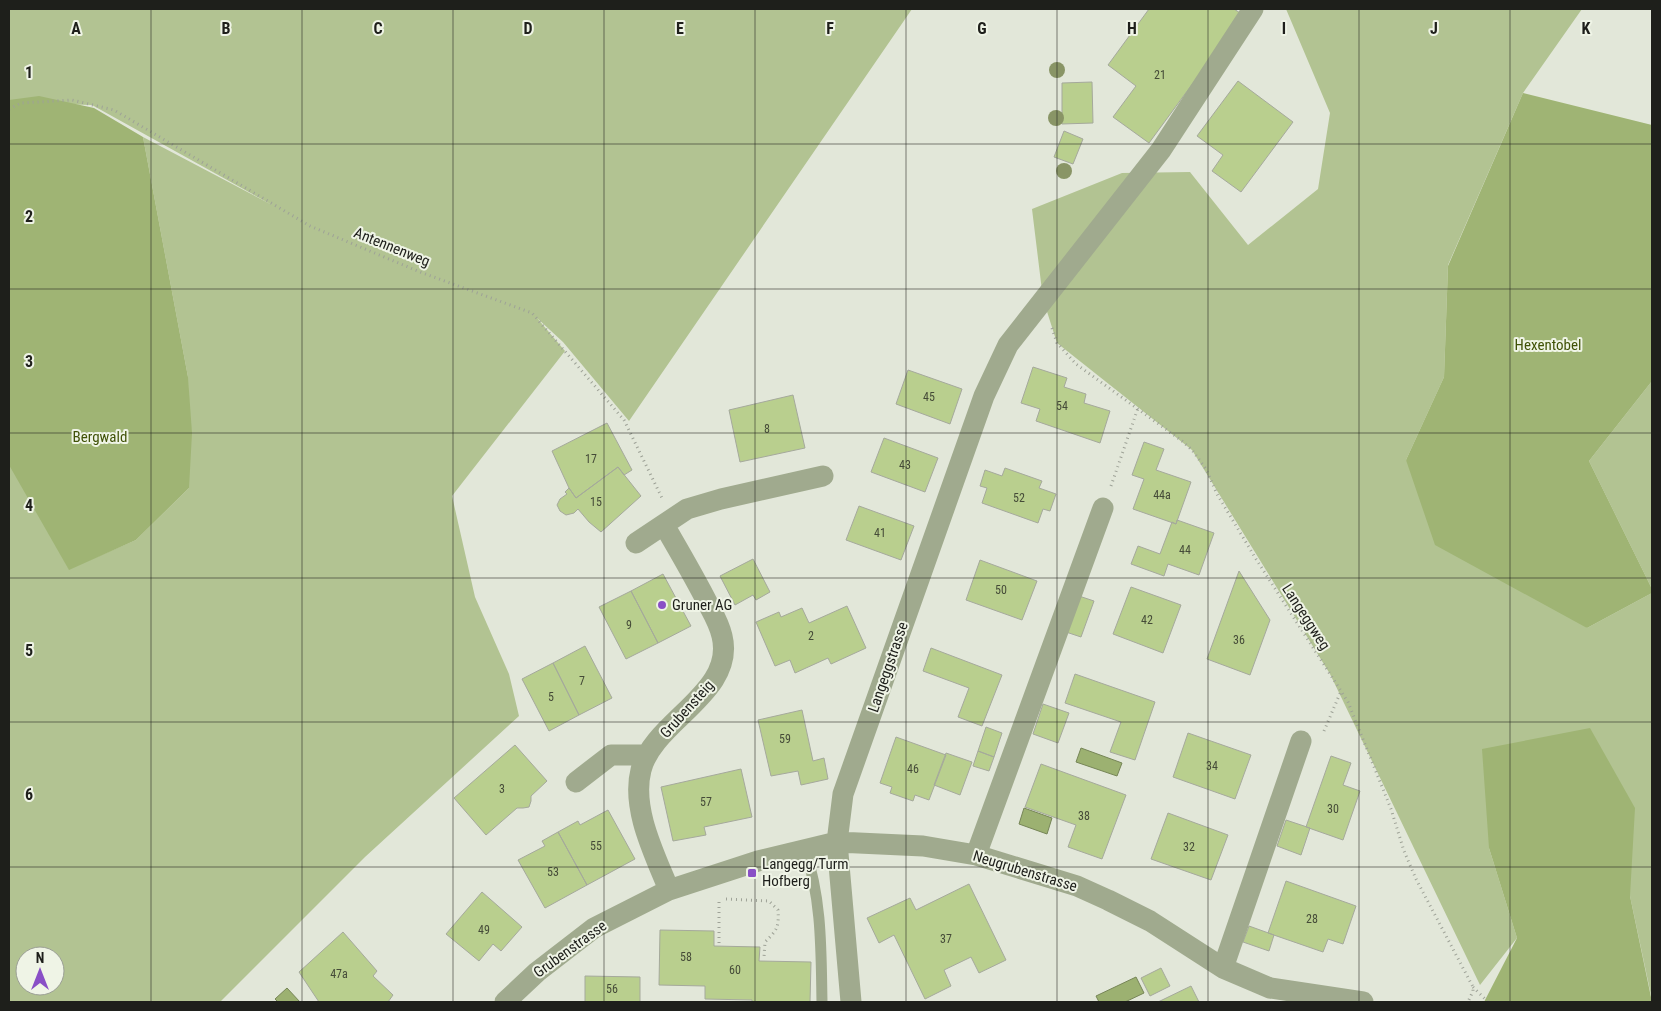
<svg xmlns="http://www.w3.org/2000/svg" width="1661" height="1011" font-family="'Roboto Condensed',sans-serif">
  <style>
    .green { fill: #b2c392; fill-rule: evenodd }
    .forest { fill: #9fb474 }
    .water { fill: #9cb171; stroke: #768557 }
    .building { fill: #b9cf8e; stroke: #a5a99c }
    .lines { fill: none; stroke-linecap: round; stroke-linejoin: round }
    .path { stroke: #9ea297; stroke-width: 3; stroke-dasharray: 1 4; stroke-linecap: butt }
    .service { stroke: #a0aa8e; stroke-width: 11 }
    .minor { stroke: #a0aa8e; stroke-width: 21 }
    .tree { fill: #899566 }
    .grid { fill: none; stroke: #1e1f1b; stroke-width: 1; stroke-opacity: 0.55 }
    .poi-dot { fill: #894fc6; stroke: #eff4e6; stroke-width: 2 }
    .labels { text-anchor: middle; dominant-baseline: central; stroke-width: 4; stroke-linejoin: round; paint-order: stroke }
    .number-label { font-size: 12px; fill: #454b38 }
    .street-label { font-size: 15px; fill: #1e1f1b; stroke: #eff4e6 }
    .park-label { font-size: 15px; fill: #405208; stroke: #eff4e6 }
    .poi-label { font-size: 15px; fill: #1e1f1b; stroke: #eff4e6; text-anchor: start }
    .grid-label { font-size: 16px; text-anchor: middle; font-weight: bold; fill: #1e1f1b; stroke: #eff4e6; stroke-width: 4; stroke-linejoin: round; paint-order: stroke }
  </style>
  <rect width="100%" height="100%" fill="#e2e7d9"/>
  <path class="green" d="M9,9H912L629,421L563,342L537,318L565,351L452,496L475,597L509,674L519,716L365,857L220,1002H9V460L69,569L136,540L189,488L188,377L143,137L274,206L92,105L21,103L9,107ZM25,956H55V986H25Z
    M1286,9H1582L1523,93L1448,265L1444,377L1406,460L1587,628L1652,593V1000L1630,896L1489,848L1517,938L1480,985L1330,674L1192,450L1057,343L1043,299L1032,209L1122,173L1190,172L1248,245L1318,189L1330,113Z
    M1652,381V589L1589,461Z"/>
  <path class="forest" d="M1523,93L1652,125V381L1589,461L1652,589V593L1587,628L1435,545L1406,460L1444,377L1448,266Z
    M39,96L94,108L143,137L188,377L192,433L189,488L136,540L69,570L9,465V100Z
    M1590,728L1635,808L1630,896L1652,1002H1484L1517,938L1489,848L1482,749Z"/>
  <path class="water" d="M1081,748L1122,763L1117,776L1076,762Z
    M1024,808L1052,818L1047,834L1019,824Z
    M1136,977L1144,993L1125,1002H1099L1096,996Z
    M287,988L300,1002H278L275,999Z"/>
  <path class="building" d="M1149,9H1234L1243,15L1149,143L1113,117L1136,86L1108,65Z
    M1238,81L1293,122L1241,192L1212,171L1223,155L1197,136Z
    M1092,82L1093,123L1062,124V83Z
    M1064,131L1083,139L1073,164L1054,157Z
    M1033,367L1067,378L1064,387L1086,394L1084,403L1110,411L1100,443L1036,421L1040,409L1021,403Z
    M908,370L962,389L950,424L896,404Z
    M793,395L805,448L740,462L729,410Z
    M607,423L632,470L624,475L618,467L576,498L569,488L552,451Z
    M884,438L938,458L925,492L871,472Z
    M1144,442L1164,449L1156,470L1191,482L1176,524L1133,509L1144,479L1132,475Z
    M618,467L641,496L601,532L589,522L578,509L574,513L566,515L560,511L557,505L560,499L567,494L565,492L569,488L576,498Z
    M1005,468L1042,481L1039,488L1056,494L1050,511L1043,509L1038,523L982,503L987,488L980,486L985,470L1002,476Z
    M859,506L914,526L901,560L846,540Z
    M1177,520L1214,533L1199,575L1168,564L1164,576L1131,564L1138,546L1160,554L1172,522L1176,524Z
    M753,559L770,592L756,600L753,595L735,605L720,576Z
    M980,560L1037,581L1022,620L966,600Z
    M1239,571L1270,620L1250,675L1207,659Z
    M663,574L691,626L658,643L631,591Z
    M1131,587L1181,605L1163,653L1113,634Z
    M631,591L658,643L626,659L599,607Z
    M1079,596L1094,601L1081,637L1066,632Z
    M847,606L866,648L831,664L828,658L795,673L790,660L775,666L756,622L779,612L781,617L802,608L809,623Z
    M585,646L612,698L579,715L553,663Z
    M931,648L1002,675L982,726L958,717L969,688L923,671Z
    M553,663L579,715L549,731L522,679Z
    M1075,674L1155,702L1135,760L1110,752L1121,722L1065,703Z
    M1043,704L1069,713L1058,743L1033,734Z
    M802,710L813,761L824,758L828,779L801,785L798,771L771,776L758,720Z
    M986,727L1002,733L994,757L978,751Z
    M1188,733L1251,755L1235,799L1173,777Z
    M896,737L946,755L929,800L915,795L913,801L890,793L892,787L880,783Z
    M515,745L547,781L531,796V801L529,807L523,808H517L486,835L454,798Z
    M978,751L994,757L989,771L973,766Z
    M946,753L972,762L960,795L934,785Z
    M1331,756L1351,763L1343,785L1360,791L1343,840L1306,827Z
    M1041,764L1126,795L1102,859L1068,847L1076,825L1025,807Z
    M741,769L752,817L704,827L706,835L673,841L661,787Z
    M608,810L635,859L587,885L558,832L578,821L580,825Z
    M1168,813L1228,835L1211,880L1151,859Z
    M1286,820L1310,828L1301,855L1277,846Z
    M558,832L587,885L545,908L518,860L545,846L542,841Z
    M1286,881L1356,906L1343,944L1328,939L1323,952L1268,933Z
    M969,884L1006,960L979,973L971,957L944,970L951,986L925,999L894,935L879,943L867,918L910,898L916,910Z
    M482,892L522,927L501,951L493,944L479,961L446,934Z
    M1249,926L1274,935L1269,951L1243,942Z
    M660,930L714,931V946L760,947L759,961L811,962L810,1002H752V1000L705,999V986L659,985Z
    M343,932L377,971L373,976L393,995L388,1002H319L299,972Z
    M1161,968L1170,986L1150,996L1141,978Z
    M585,976L640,977V1002H585Z
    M1191,986L1199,1002H1158Z"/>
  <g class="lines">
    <path class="path" d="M9,109L21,103L72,100L114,110L310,226L420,272L532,313L624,420L662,498
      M1052,328L1057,343L1076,364L1182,441L1192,450L1206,469L1217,494L1256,559L1348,702L1391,809L1404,851L1416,879L1473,987V991L1468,1002
      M1111,486L1138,408
      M1324,731L1341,691
      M726,899L769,901L778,910C779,928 777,930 765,942L764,957
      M719,943V898
      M1473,987L1488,1002"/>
    <path class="service" d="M805,850C822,899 821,951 822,1002"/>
    <path class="minor" d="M664,525C678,549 692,573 705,598C711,610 719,622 722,636C736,693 653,721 641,770C631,809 655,855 669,890
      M636,543L687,509L721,499L823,476
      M576,782L611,755H647
      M976,855L1103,508
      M1223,968L1301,741
      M505,1002L537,972L594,928L669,890L758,861L837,842L923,846L976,855L1077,886L1108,900L1150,921L1223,968L1270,988L1363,1002
      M851,1002L837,842L843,794L984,396L1008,345L1161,150L1253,9"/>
  </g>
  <g class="tree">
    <circle cx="1057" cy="70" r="8"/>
    <circle cx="1056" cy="118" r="8"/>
    <circle cx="1064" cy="171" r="8"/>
  </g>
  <path class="grid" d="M151,9V1002M302,9V1002M453,9V1002M604,9V1002M755,9V1002M906,9V1002M1057,9V1002M1208,9V1002M1359,9V1002M1510,9V1002M9,144H1652M9,289H1652M9,433H1652M9,578H1652M9,722H1652M9,867H1652"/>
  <g class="poi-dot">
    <circle cx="662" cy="605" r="5"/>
    <rect x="747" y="868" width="10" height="10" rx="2.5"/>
  </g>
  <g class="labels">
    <g class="number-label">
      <text x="1160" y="75">21</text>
      <text x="929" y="397">45</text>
      <text x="1062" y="406">54</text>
      <text x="767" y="429">8</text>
      <text x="591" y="459">17</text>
      <text x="905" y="465">43</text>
      <text x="1162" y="495">44a</text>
      <text x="1019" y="498">52</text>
      <text x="596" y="502">15</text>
      <text x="880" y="533">41</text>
      <text x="1185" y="550">44</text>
      <text x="1001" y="590">50</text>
      <text x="1147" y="620">42</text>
      <text x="629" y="625">9</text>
      <text x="811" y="636">2</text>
      <text x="1239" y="640">36</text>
      <text x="582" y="681">7</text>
      <text x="551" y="697">5</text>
      <text x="785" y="739">59</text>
      <text x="1212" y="766">34</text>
      <text x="913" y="769">46</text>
      <text x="502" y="789">3</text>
      <text x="706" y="802">57</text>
      <text x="1333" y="809">30</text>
      <text x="1084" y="816">38</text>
      <text x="596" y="846">55</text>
      <text x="1189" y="847">32</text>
      <text x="553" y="872">53</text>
      <text x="1312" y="919">28</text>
      <text x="484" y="930">49</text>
      <text x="946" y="939">37</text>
      <text x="686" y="957">58</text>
      <text x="735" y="970">60</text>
      <text x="339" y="974">47a</text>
      <text x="612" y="989">56</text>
    </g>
    <g class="street-label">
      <text transform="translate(392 247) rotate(22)">Antennenweg</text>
      <text transform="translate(1306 617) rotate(57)">Langeggweg</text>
      <text transform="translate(888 667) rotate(-71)">Langeggstrasse</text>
      <text transform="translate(687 709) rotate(-48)">Grubensteig</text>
      <text transform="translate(1025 871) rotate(17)">Neugrubenstrasse</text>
      <text transform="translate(570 949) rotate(-36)">Grubenstrasse</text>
    </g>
    <g class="park-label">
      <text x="1548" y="345">Hexentobel</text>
      <text x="100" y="437">Bergwald</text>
    </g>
    <g class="poi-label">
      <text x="672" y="605">Gruner AG</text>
      <text x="762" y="864">Langegg/Turm<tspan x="762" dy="17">Hofberg</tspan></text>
    </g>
  </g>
  <g class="grid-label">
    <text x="76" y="34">A</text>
    <text x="226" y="34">B</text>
    <text x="378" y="34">C</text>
    <text x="528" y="34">D</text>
    <text x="680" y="34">E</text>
    <text x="830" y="34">F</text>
    <text x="982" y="34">G</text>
    <text x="1132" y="34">H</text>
    <text x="1284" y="34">I</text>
    <text x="1434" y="34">J</text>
    <text x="1586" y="34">K</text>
    <text x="29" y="78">1</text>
    <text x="29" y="222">2</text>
    <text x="29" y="367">3</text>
    <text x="29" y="511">4</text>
    <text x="29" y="656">5</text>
    <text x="29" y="800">6</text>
  </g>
  <rect width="1661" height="1011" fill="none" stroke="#1e1f1b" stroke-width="20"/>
  <g transform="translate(40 971)"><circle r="24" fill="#eff4e6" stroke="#9b9f95"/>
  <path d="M0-4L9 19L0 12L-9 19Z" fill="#894fc6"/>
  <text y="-8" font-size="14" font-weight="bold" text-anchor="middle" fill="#1e1f1b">N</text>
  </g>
</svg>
